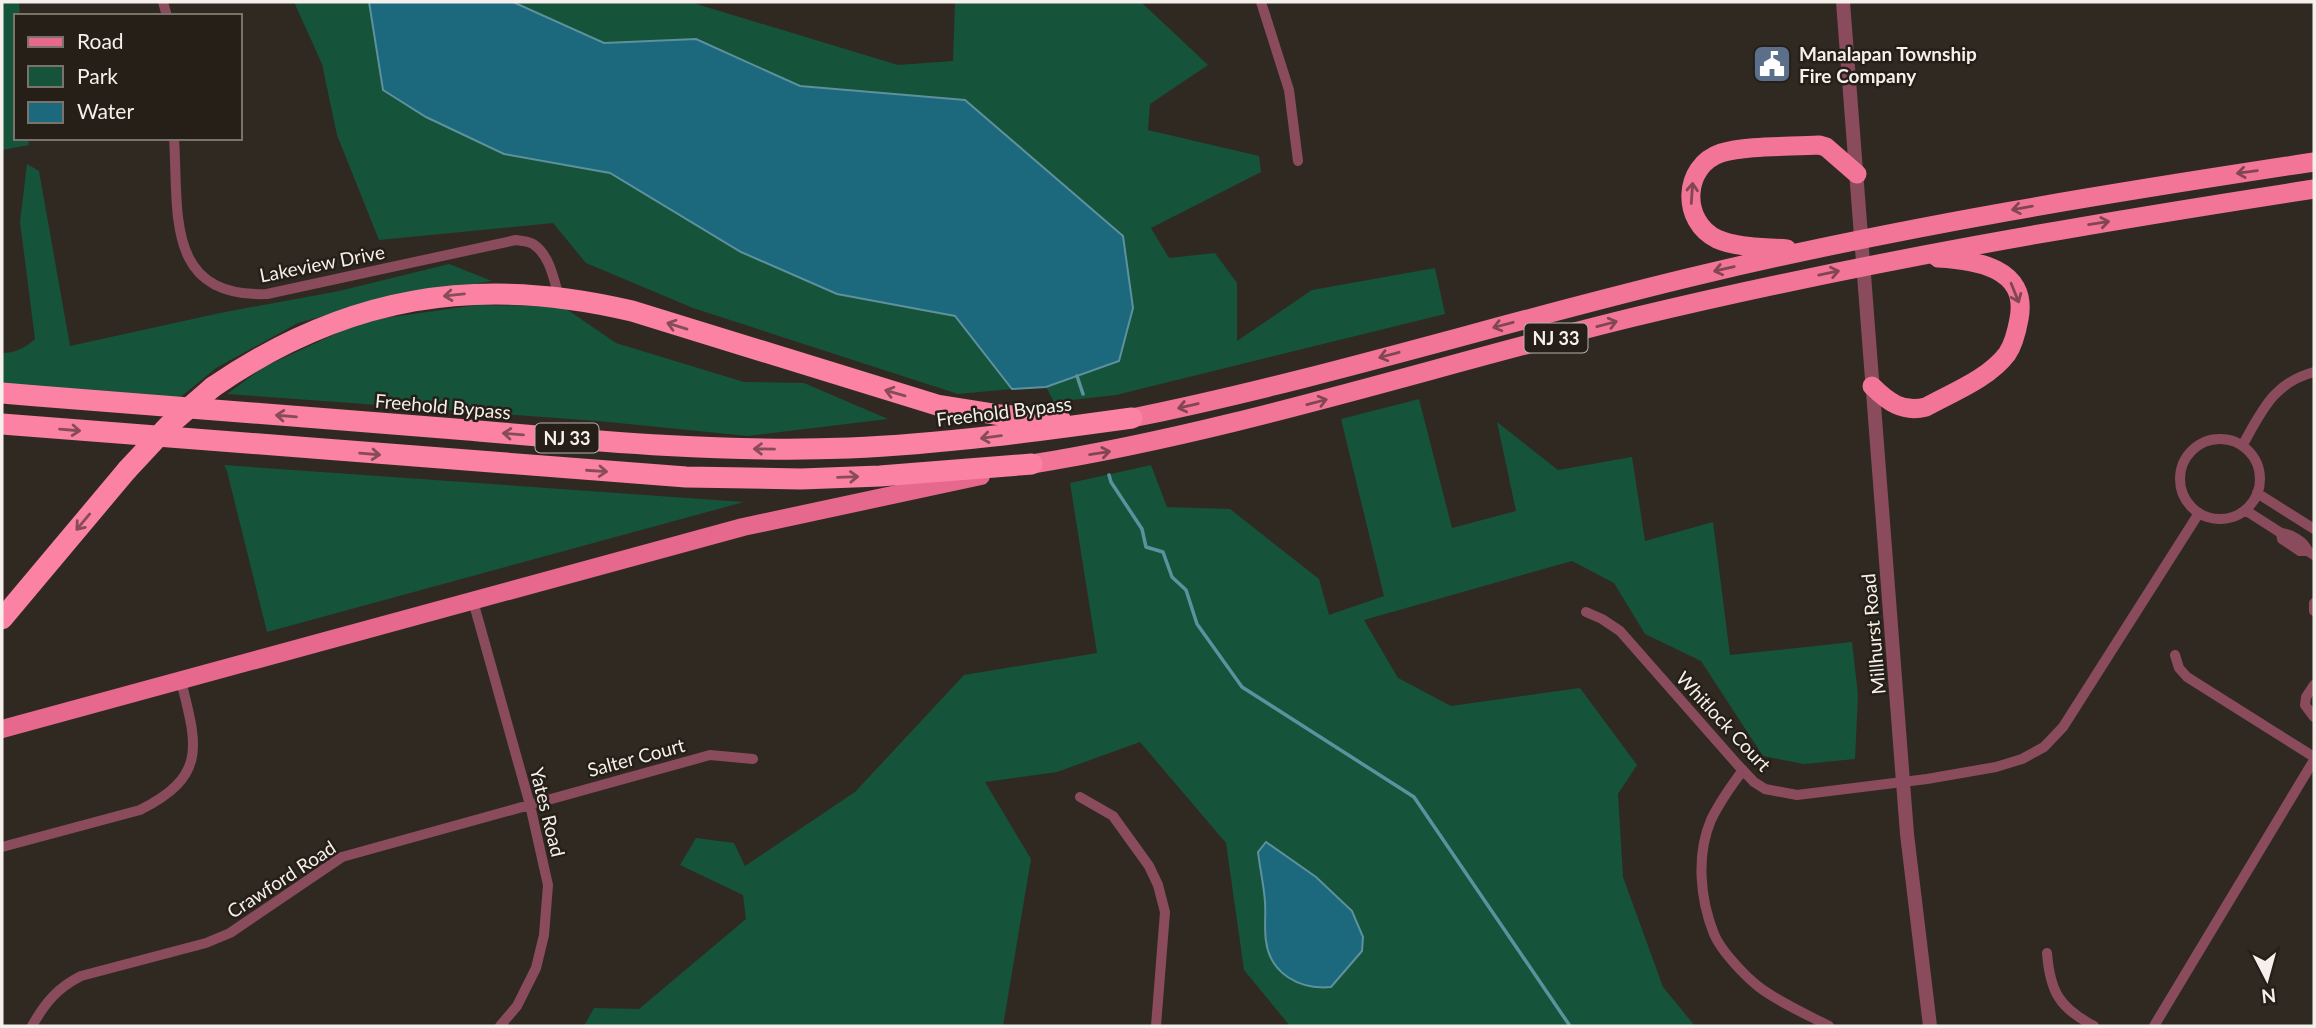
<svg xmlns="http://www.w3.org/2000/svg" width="2316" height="1028" font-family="Lato,sans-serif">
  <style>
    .green { fill: #15533a }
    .water { fill: #1c687c; stroke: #5d919d; stroke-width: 2 }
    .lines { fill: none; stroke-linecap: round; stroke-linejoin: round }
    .stream { stroke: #5d919d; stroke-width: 3.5 }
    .minor { stroke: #8a4c5c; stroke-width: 10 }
    .tertiary { stroke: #8a4c5c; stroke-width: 14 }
    .primary { stroke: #e7688d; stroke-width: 18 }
    .trunk { stroke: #f27598; stroke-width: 19 }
    .motorway { stroke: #fc82a3; stroke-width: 21 }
    .motorway-bridge { stroke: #fc82a3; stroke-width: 21 }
    .oneway { stroke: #824652 }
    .oneway2 { stroke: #864c57 }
    .labels { text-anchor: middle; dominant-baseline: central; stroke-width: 5; stroke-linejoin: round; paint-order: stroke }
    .shield { fill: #261f18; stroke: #b7b1ac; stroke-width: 2 }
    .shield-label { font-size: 18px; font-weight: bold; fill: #f5f0eb }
    .poi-label { font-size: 19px; font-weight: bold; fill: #f5f0eb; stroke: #261f18; text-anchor: start }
    .street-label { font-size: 19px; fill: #f5f0eb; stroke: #261f18 }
  </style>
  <rect width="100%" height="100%" fill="#302922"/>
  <path class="green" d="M2,2H19L20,16H16V138H28L29,145L2,150Z
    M294,2H369L383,90L426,117L504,154L610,173L741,252L837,294L955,316L1012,389L958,394L693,308L586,263L553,223L379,240L337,135L322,64Z
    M513,2H690L898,65L953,61L955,2H1141L1208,65L1150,104L1148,130L1259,156L1261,172L1151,228L1169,258L1215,253L1237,283V341L1312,290L1435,268L1445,314L1116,395L1054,402L1046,387L1119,360L965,101L800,86L696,39L604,43Z
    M27,164L39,171L70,346L220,313L339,291L449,264L492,281L385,299L298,323L216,368L177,400L2,384V353C15,353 25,348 35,339L20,222Z
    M477,305L562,306L616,343L744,382L804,383L888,419L748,436L598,421L227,394L264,367L363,321Z
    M1419,399L1452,528L1516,511L1497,422L1558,470L1632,457L1645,541L1713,522L1730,655L1852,642L1858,695L1855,759L1804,764L1763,756L1701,661L1645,634L1614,583L1572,561L1364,620L1398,678L1451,706L1580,688L1637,765L1618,794L1623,877L1663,987L1695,1026H1290L1244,970L1226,843L1140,742L1057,772L985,782L1031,859L1003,1026H584L594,1008L639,1009L746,919L743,895L680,865L696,838L734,843L745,866L855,792L964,675L1097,653L1070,483L1151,465L1167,507L1230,509L1319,579L1329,615L1384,596L1341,419Z
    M224,465L744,502L267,632L227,471Z"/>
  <path class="water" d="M369,2H513L604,43L696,39L800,86L965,100L1123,236L1133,308L1119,361L1046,387L1012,389L955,316L837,294L741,252L610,173L504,154L426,117L383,90Z
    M1266,842L1316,877L1352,911L1363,937L1362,951L1331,987C1300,990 1270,974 1266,941C1264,928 1266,915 1265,902C1264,886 1260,869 1258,852Z"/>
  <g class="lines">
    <path class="stream" d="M1077,376L1083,394
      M1109,475L1111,482L1142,529L1146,547L1163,552L1172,577L1186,590L1197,624L1242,687L1414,797L1570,1026"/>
    <path class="minor" d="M163,2L167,16
      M1261,2L1289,90L1298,161
      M174,138C179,212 164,298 267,294L516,240C521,241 529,241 533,244C550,255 554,280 559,297
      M2180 479a40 40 0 1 1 80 0a40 40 0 1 1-80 0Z
      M2242,446C2262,411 2273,383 2314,372
      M2257,493L2314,529
      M2245,510L2281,533L2282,539L2300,551H2308L2314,555
      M2281,533C2291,534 2304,541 2308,551
      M473,601L530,805L548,885L544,935L536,968L517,1006L500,1026
      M2314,603V611
      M1586,612L1602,619L1620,631L1737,764L1754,782L1765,789L1797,795L1927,779L1996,767L2022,759L2044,747L2063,727L2199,513
      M2175,655L2179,668L2187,677L2314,757
      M2314,685L2306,697L2305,705L2314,717
      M1743,770C1731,786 1720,801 1711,820C1696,855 1700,899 1714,934C1721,951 1745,976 1759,987C1780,1003 1806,1014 1829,1026
      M1080,797L1113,816L1149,866L1158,885L1165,912L1156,1026
      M2,847L140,810C208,776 197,745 181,681
      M2047,953C2050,991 2059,1008 2094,1026
      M32,1026C45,1003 57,988 81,976L206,943L230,933L342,857L710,755L753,759
      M2154,1026L2314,760"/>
    <path class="tertiary" d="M1843,2L1907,834L1930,1026"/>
    <path class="primary" d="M2,729L743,527L981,476"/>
    <path class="trunk" d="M1787,249C1765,247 1737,248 1717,239C1681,222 1682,166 1721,153C1746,145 1791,147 1819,145L1826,147L1857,174
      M1872,386C1888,402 1903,413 1926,407C1953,392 1988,379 2007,354C2014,344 2017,330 2019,319C2029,267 1974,260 1938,258
      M1132,418C1325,379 1513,319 1704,274C1906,226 2109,193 2314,162
      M1032,464C1237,431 1433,366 1634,317C1859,263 2086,224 2314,189"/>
    <path class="motorway" d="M213,387C345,296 477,274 632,311L937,405L1000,415L1060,419
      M2,393C157,406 312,418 468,430C594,441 721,453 849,448C944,444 1038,431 1132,418
      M2,424L686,477L801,479L880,476L1032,464
      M2,619L127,470"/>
    <path class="motorway-bridge" d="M127,470L168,426L213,387"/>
  </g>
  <defs><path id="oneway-shaft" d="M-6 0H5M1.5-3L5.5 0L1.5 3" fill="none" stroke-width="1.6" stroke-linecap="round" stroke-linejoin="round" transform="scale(1.75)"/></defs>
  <g class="oneway">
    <use href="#oneway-shaft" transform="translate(2247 172) rotate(172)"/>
    <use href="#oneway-shaft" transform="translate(1692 193) rotate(-86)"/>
    <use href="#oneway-shaft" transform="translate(2022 208) rotate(170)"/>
    <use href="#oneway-shaft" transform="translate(2099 223) rotate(-9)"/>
    <use href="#oneway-shaft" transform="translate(1724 269) rotate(167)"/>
    <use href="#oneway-shaft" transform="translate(1829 273) rotate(-12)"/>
    <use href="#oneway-shaft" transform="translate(2015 293) rotate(68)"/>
    <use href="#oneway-shaft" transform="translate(1607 324) rotate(-15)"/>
    <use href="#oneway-shaft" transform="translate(1503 325) rotate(165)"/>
    <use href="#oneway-shaft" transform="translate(1389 355) rotate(165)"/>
    <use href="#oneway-shaft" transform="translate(1317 402) rotate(-15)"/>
    <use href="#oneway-shaft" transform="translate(1188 406) rotate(167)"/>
    <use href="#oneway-shaft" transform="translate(1100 453) rotate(-9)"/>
  </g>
  <g class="oneway2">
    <use href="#oneway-shaft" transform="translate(454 295) rotate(174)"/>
    <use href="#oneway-shaft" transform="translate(677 326) rotate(-163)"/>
    <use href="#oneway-shaft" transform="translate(895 393) rotate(-164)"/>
    <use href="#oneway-shaft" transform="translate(286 416) rotate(-175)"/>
    <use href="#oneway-shaft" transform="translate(70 430) rotate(5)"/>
    <use href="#oneway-shaft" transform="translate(513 434) rotate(-175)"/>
    <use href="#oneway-shaft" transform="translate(991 437) rotate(173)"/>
    <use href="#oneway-shaft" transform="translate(764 449) rotate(-179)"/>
    <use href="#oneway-shaft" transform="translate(370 454) rotate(5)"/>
    <use href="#oneway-shaft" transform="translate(597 471) rotate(4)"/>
    <use href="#oneway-shaft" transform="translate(848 477) rotate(-2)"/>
    <use href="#oneway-shaft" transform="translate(83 522) rotate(130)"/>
  </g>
  <defs>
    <g id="civic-square" transform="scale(2.0125)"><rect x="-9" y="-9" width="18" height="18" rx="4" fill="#5c6f8a" stroke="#261f18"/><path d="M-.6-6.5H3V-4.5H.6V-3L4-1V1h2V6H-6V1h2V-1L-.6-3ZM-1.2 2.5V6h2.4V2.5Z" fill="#fff"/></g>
  </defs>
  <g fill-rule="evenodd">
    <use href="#civic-square" x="1772" y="64"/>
  </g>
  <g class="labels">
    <g class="shield">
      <rect x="1524.5" y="323.5" width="63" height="29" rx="5"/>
      <rect x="535.5" y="423.5" width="63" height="29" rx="5"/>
    </g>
    <g class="shield-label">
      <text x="1556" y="338">NJ 33</text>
      <text x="567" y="438">NJ 33</text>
    </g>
    <g class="poi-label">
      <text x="1799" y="53">Manalapan Township<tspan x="1799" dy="22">Fire Company</tspan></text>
    </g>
    <g class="street-label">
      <text transform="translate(322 263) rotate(-11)">Lakeview Drive</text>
      <text transform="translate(443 406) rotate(5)">Freehold Bypass</text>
      <text transform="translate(1004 411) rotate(-7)">Freehold Bypass</text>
      <text transform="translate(1873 634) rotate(-95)">Millhurst Road</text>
      <text transform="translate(1724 721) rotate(47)">Whitlock Court</text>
      <text transform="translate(636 757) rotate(-15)">Salter Court</text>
      <text transform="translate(548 812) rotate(76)">Yates Road</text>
      <text transform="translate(281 879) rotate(-33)">Crawford Road</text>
    </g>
  </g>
  <rect width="2316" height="1028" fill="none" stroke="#f5f0eb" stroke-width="7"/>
  <rect x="14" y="14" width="228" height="126" fill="#261f18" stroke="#79736c" stroke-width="2"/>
  <rect x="28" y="37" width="35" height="10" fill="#e7688d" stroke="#79736c" stroke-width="2"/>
  <text x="77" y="49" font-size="21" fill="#f5f0eb">Road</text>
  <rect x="28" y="66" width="35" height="21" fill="#15533a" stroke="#79736c" stroke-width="2"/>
  <text x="77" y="84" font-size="21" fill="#f5f0eb">Park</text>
  <rect x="28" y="102" width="35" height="21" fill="#1c687c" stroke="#79736c" stroke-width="2"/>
  <text x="77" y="119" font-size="21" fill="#f5f0eb">Water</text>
  <g transform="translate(2267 979) rotate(174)" stroke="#261f18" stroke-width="5" paint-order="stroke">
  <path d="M0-5L12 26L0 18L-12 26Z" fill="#f5f0eb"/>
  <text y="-10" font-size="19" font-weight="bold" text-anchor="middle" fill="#f5f0eb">N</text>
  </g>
</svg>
